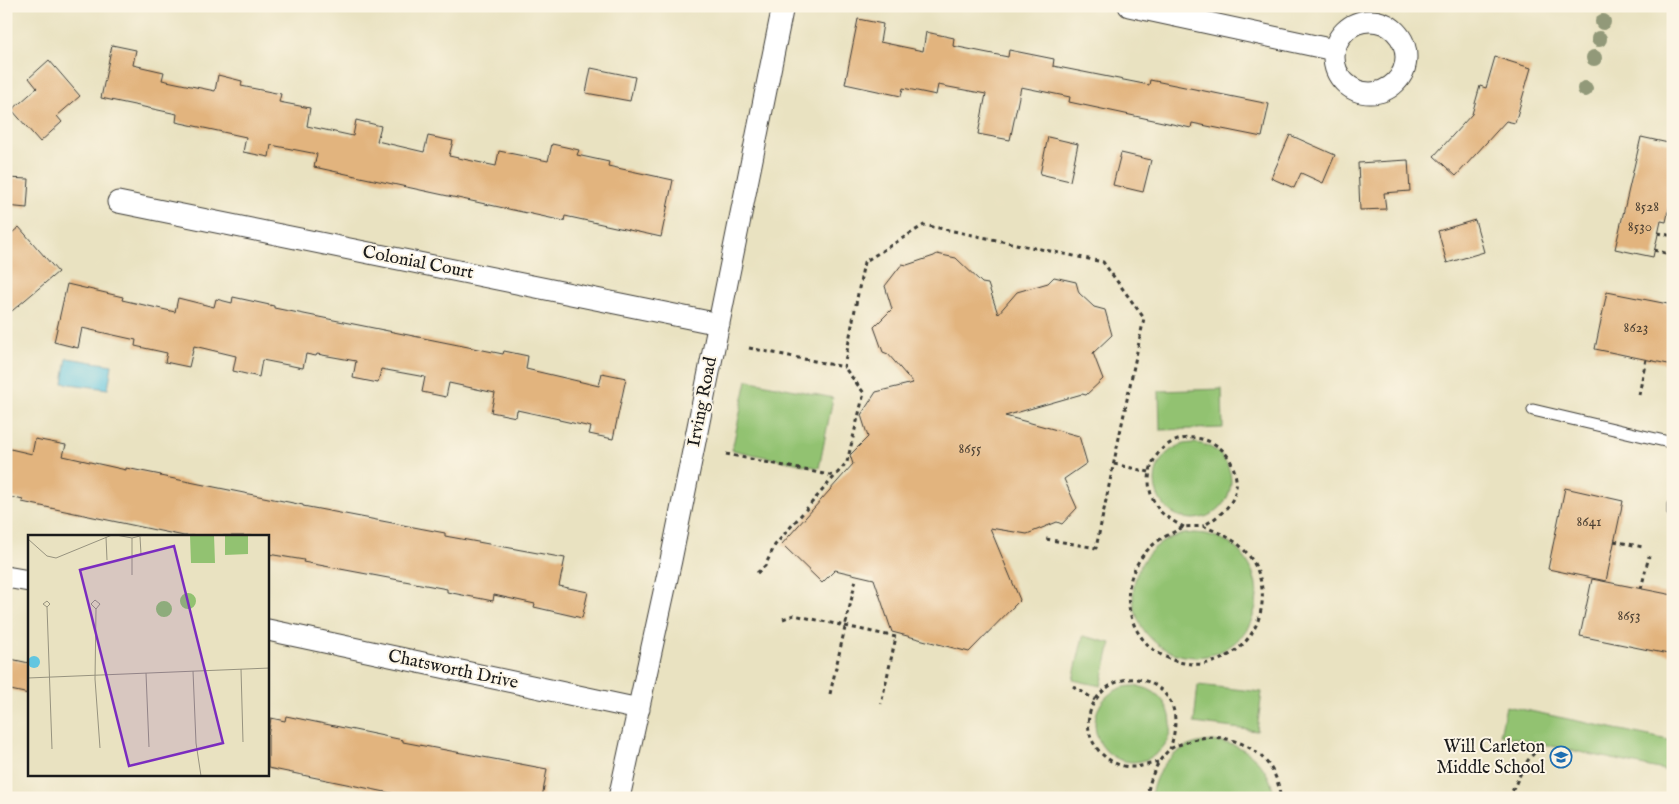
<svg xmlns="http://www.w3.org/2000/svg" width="1679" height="804" font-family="'IM FELL English',serif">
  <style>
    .green { fill: #92c271; stroke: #576f46 }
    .water { fill: #62c6e0; stroke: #3f717e }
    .building { fill: #e2b47e }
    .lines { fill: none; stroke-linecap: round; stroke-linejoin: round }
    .service-casing { stroke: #3b3a35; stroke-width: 13 }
    .minor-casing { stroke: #3b3a35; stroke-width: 23 }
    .path { stroke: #3b3a35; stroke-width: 3; stroke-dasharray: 4 4; stroke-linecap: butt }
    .service { stroke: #fff; stroke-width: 11 }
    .minor { stroke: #fff; stroke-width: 21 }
    .tree { fill: #929979 }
    .labels { text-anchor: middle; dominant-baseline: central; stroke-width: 4; stroke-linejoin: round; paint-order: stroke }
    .number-label { font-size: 15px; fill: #4e4234 }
    .street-label { font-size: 18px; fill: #1c1c1c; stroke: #fcf5e5 }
    .poi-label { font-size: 18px; fill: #1c1c1c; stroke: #fcf5e5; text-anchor: end }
    .inset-road { fill: none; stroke: #97937f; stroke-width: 1 }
    .view { fill: #7b2cbf; fill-opacity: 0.15; stroke: #7b2cbf; stroke-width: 2.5 }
    .inset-edge { fill: none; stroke: #1c1c1c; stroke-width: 2.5 }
  </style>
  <rect width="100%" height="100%" fill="#fcf5e5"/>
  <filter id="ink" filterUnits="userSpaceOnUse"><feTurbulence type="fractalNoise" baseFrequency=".02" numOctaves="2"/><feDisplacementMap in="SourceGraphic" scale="10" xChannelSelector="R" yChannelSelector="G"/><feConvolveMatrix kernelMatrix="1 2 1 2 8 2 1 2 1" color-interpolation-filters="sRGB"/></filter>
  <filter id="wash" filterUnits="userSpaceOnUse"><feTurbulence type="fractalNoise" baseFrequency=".0096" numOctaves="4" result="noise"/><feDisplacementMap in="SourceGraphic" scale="20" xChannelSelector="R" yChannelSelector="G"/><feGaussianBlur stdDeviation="1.12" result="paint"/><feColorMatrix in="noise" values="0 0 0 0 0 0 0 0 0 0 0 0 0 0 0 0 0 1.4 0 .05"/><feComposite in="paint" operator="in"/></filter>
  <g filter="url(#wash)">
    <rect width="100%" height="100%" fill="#e9e2c1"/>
    <path class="green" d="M747,380L833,398L819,468L732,450Z
      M1222,389L1223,428L1160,430L1159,391Z
      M1155 481a38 38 0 1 1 76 0a38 38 0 1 1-76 0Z
      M1133 595a62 62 0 1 1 124 0a62 62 0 1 1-124 0Z
      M1083,636L1111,643L1101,686L1073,680Z
      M1198,685L1262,692L1257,731L1194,723Z
      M1095 724a38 38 0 1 1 76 0a38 38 0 1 1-76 0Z
      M1506,706L1673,741V772L1500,735Z
      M1213,741C1220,742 1227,743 1233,745C1255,752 1273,775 1274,798H1151C1153,774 1170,751 1194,744C1200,742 1207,742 1213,741Z"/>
    <path class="water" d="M67,358L112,365L108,389L63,383Z"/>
    <g id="blocks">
      <path class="building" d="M858,19L883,24L880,42L923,51L926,32L954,38L953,46L1008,57L1009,50L1054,59L1053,66L1149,85L1150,80L1269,104L1262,137L1192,123L1191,128L1069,102L1070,97L1021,87L1010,140L978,134L986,94L938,85L936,95L903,88L901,96L845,84Z
        M112,45L136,50L133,65L164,72L162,80L215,91L218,75L242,81L241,86L281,94L279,102L310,108L307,126L353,136L356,120L381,126L377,141L424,152L428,136L453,141L449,156L496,166L499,151L548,161L552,144L579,150L577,155L609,162L608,166L673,180L661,237L565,216L564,221L314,167L317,154L271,145L269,157L243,152L246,137L176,122L177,114L101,98Z
        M1495,57L1531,68L1515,123L1506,121L1456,176L1434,156L1472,114L1480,86L1486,88Z
        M49,60L80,96L57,116L62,122L40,142L12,110L37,88L29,78Z
        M591,68L635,77L630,101L586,93Z
        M1290,135L1335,155L1323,183L1301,173L1294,188L1271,178Z
        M1048,137L1078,144L1070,181L1040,174Z
        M1641,137L1673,144V190L1666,222L1661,221L1653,257L1615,249Z
        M1121,153L1151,160L1143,192L1113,185Z
        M1408,160L1410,191L1384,193L1386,209L1360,210L1358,163Z
        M6,178L29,179L27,208L6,206Z
        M1475,220L1484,252L1447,263L1438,231Z
        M19,227L58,272L6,316V238Z
        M937,254L956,258L982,283L988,284L998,314L1017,292L1048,283L1054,277L1076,282L1079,293L1094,307L1105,310L1112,335L1093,353L1103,379L1086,395L1082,394L1005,416L1079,436L1087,463L1064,479L1077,508L1062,524L1057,522L1027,534L990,528L1020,600L969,652L892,632L874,579L835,570L822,583L782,544L853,464L850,455L868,437L861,415L876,392L913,383L888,354L883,352L874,327L892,309L885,286L902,264L907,265L934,256Z
        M67,284L123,297L122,300L175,312L178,298L214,307L216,299L232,303L233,297L274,306V308L503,354L504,351L528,356L526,369L599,386L602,373L626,378L613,439L589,434L591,427L559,420V419L517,410L516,417L491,412L495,393L449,383L446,397L422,392L425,377L381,369L378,383L353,378L356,361L317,354L316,356L306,354L303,368L262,360L259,377L233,371L236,356L194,346L189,367L165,362L167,353L135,346L136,340L82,328L78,348L54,342Z
        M1607,292L1673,305V365L1595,349Z
        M35,439L66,445L63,456L126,470V468L161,475L160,476L303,505V506L445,533V536L565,558L559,586L588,592L582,618L534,607L535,604L494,595L493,601L447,592V589L303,562L304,560L268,554V536H184L22,502L23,500L6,496V448L32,454Z
        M1565,488L1623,501L1606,581L1548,569Z
        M1592,579L1673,595V655L1580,636Z
        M6,658L29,663V694L6,689Z
        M286,716L403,740V742L547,769L542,798H405V796L268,768V736L271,718L285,721Z"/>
    </g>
  </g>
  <g filter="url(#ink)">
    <use href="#blocks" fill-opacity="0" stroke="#3b3a35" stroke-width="1"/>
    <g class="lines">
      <g class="service-casing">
        <path id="service" d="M1533,410L1673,443
          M1673,505V513"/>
      </g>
      <g class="minor-casing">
        <path id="minor" d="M1129,6L1334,50
          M1334 57a36 36 0 1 1 72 0a36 36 0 1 1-72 0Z
          M118,202L719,324
          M6,577L29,581
          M268,630L639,709
          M619,798L671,560L783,6"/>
      </g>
      <path class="path" d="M1672,173L1673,174
        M1667,213L1673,214
        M1658,233L1673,236
        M1654,250L1669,254L1673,239
        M749,348L844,367L864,262L924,225L1103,262L1144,318L1096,548L1046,539
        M1639,395L1646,359
        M726,454L834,476
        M1114,464L1149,472
        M1203,526C1217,532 1234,538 1245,551C1268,576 1268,615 1246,641C1233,656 1212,666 1192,664C1119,658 1105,565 1170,534C1174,532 1179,529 1184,527C1189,526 1197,527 1203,526Z
        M1184,527C1176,523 1167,518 1161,512C1153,503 1149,492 1149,480C1151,425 1229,423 1236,479C1239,502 1220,516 1203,526
        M1614,541L1643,547
        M757,573L765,566L775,545L847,462L864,393L844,367
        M1641,589L1649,556
        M783,619L794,615L896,637L881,704
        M1073,686L1095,700
        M830,694L856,579
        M1158,762C1150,764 1140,767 1132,767C1119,767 1107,760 1099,751C1065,710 1120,656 1160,689C1179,705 1177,727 1170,749
        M1147,798C1149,780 1156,762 1169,750C1174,746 1181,744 1187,742C1226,726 1279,752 1280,798
        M1509,798L1525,764L1539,747"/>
      <use href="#service" class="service"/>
      <use href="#minor" class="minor"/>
    </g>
    <g class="tree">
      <circle cx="1603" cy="22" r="8"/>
      <circle cx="1599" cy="39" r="8"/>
      <circle cx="1594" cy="58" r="8"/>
      <circle cx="1585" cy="89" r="8"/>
    </g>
  </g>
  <defs>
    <g id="school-ring" transform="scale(1.125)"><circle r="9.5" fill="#fcf5e5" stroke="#1f6fb2" stroke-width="1.5"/><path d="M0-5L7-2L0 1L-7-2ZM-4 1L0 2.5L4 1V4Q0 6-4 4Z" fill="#1f6fb2"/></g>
  </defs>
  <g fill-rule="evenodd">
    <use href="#school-ring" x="1561" y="757"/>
  </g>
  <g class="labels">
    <g class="number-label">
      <text x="1647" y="206">8528</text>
      <text x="1640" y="226">8530</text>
      <text x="1636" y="327">8623</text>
      <text x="970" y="448">8655</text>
      <text x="1589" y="521">8641</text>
      <text x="1629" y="615">8653</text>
    </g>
    <g class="street-label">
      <text transform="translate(418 263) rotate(11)">Colonial Court</text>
      <text transform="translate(703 402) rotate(-79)">Irving Road</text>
      <text transform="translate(453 670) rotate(12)">Chatsworth Drive</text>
    </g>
    <g class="poi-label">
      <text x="1545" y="747">Will Carleton<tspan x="1545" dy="21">Middle School</tspan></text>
    </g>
  </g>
  <g transform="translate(28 535)">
    <rect width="241" height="241" fill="#e9e2c1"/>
    <path d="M162,0H186L187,28H163ZM197,0H220V19L197,20ZM152 66a8 8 0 1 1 16 0a8 8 0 1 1-16 0ZM128 74a8 8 0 1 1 16 0a8 8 0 1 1-16 0Z" fill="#92c271"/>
    <path d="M0 127a6 6 0 1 1 12 0a6 6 0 1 1-12 0Z" fill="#62c6e0"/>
    <path class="inset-road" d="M88,0L104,3L116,0M78,2L79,25M104,3V40M0,4L19,21L28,23L84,0M104,21L113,19L112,2M19,72L22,69L19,66L15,69L19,72L24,214M68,74L63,69L67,65L72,69L68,74L67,144L72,213M213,134L215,207M165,136L168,208L173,241M118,138L121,212M0,143L242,133"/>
    <path class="view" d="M146,11L195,208L101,231L52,35Z"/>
    <rect width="241" height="241" class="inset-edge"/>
  </g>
  <rect width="1679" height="804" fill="none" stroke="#fcf5e5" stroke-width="25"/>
</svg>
